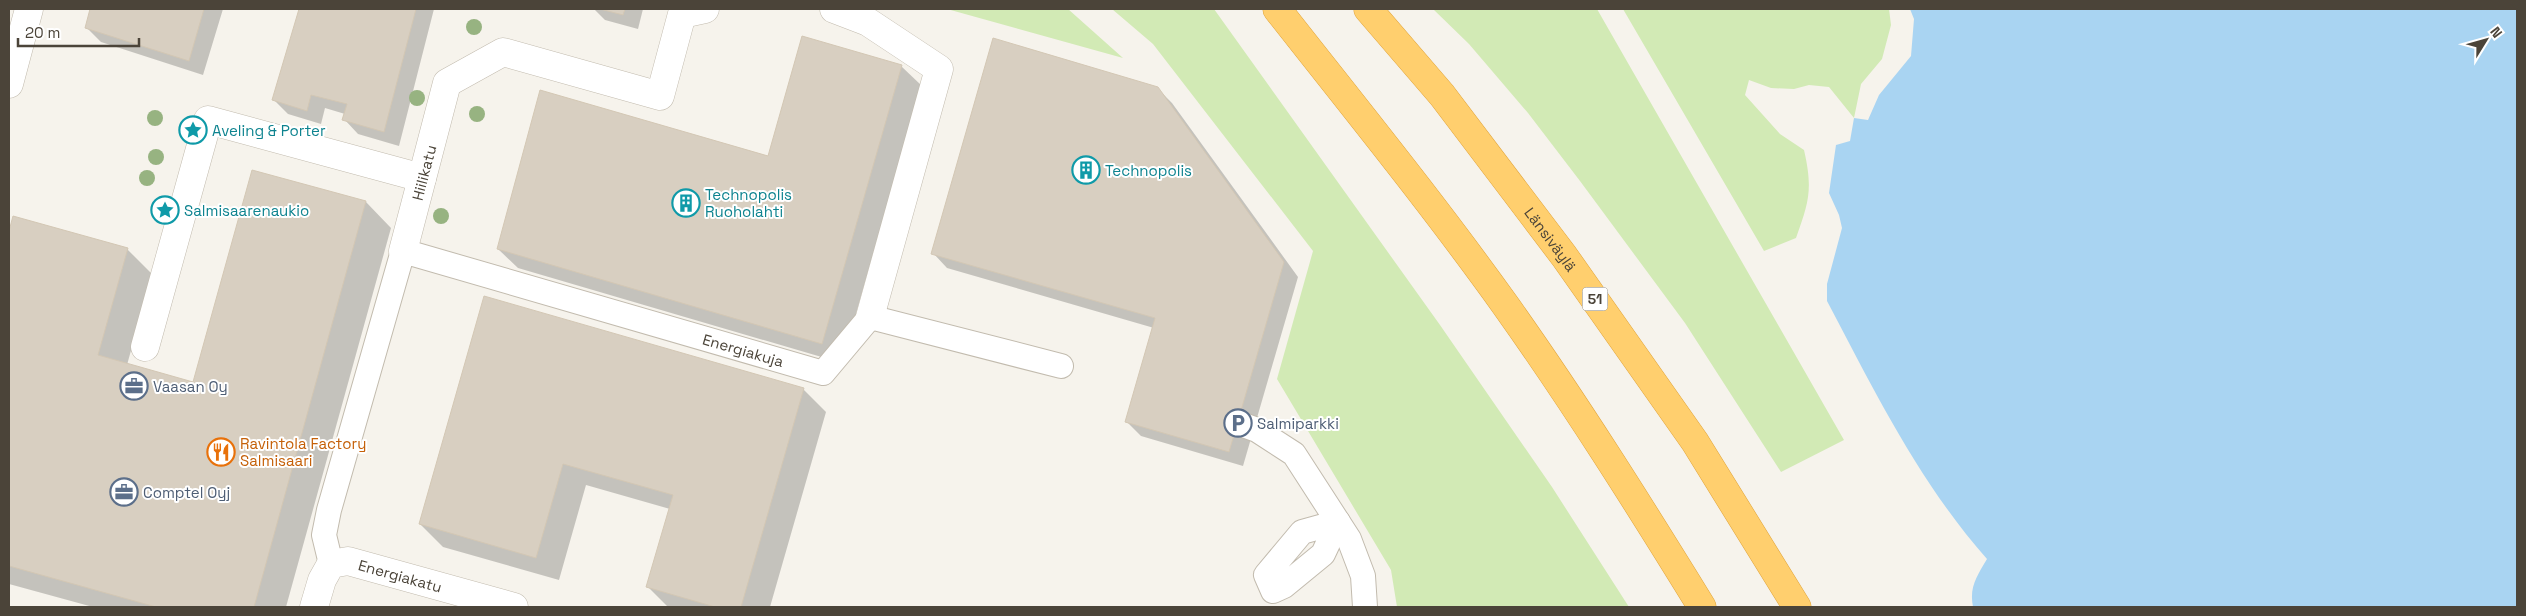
<svg xmlns="http://www.w3.org/2000/svg" width="2526" height="616" font-family="'Space Grotesk',sans-serif">
  <style>
    .green { fill: #d2eab5 }
    .water { fill: #a9d4f2 }
    .shadow { fill: #0003 }
    .building { fill: #d8cfc1; stroke: #d3c7b4 }
    .lines { fill: none; stroke-linecap: round; stroke-linejoin: round }
    .service-casing { stroke: #c2bbae; stroke-width: 26 }
    .pedestrian-casing { stroke: #c2bbae; stroke-width: 29 }
    .minor-casing { stroke: #c2bbae; stroke-width: 29 }
    .motorway-casing { stroke: #e0a43c; stroke-width: 29 }
    .service { stroke: #fff; stroke-width: 24 }
    .pedestrian { stroke: #fff; stroke-width: 28 }
    .minor { stroke: #fff; stroke-width: 28 }
    .motorway { stroke: #ffcf6e; stroke-width: 28 }
    .tree { fill: #97b381 }
    .labels { text-anchor: middle; dominant-baseline: central; stroke-width: 4; stroke-linejoin: round; paint-order: stroke }
    .shield { fill: #fff; stroke: #817c74; stroke-width: 1 }
    .shield-label { font-size: 14px; font-weight: bold; fill: #4b4439 }
    .culture-label { font-size: 15px; fill: #0d838f; stroke: #fff; text-anchor: start }
    .street-label { font-size: 15px; fill: #4b4439; stroke: #fff }
    .service-label { font-size: 15px; fill: #4e5e75; stroke: #fff; text-anchor: start }
    .food-label { font-size: 15px; fill: #c56008; stroke: #fff; text-anchor: start }
  </style>
  <rect width="100%" height="100%" fill="#f6f3ec"/>
  <path class="green" d="M947,9H1068L1123,58Z
    M1112,9H1214L1440,325L1552,487L1629,607H1397L1391,570L1277,379L1313,251L1153,44Z
    M1433,9H1597L1844,440L1781,472L1685,323L1580,181L1528,113L1469,44Z
    M1623,9H1889L1891,25L1882,59L1861,84L1854,118L1829,87L1809,85L1794,89L1771,88L1749,80L1745,95L1780,134L1804,150C1813,189 1809,202 1796,238L1764,251Z"/>
  <path class="water" d="M1910,9H2517V607H1973C1969,587 1977,576 1987,559C1919,482 1875,392 1827,301V284L1842,228L1839,215L1829,193L1836,145L1850,141L1854,118L1868,120L1879,95L1911,56L1914,19Z"/>
  <path class="shadow" d="M91,9H223L203,75L101,42L87,28Z
    M300,9H434L399,146L358,134L344,119L345,114L325,108L321,124L288,114L274,100Z
    M594,9H643L638,29L605,20Z
    M901,66L921,85L842,363L518,268L498,249L768,158Z
    M1157,88L1172,103L1298,277L1243,466L1141,436L1127,422L1154,328L947,268L933,253Z
    M253,171L366,202L391,228L286,607H93L9,584V236L14,217L127,249L152,274L127,365L194,383Z
    M485,298L803,389L826,412L770,607H668L648,587L670,509L586,485L559,580L443,547L420,524Z"/>
  <path class="building" d="M90,9H204L189,61L85,28Z
    M299,9H416L384,132L342,120L347,104L311,95L307,111L272,100Z
    M600,9H625L623,15Z
    M802,36L902,65L822,344L497,249L540,90L768,156Z
    M993,38L1158,87L1284,262L1229,452L1125,422L1155,318L931,254Z
    M252,170L366,201L254,607H156L9,566V231L13,216L128,248L98,355L193,382Z
    M484,296L804,388L741,607H715L646,587L673,495L563,464L536,558L419,524Z"/>
  <g class="lines">
    <g class="service-casing">
      <g id="service">
        <path d="M1238,423L1257,430L1294,454L1349,539L1363,576L1365,607"/>
        <path d="M1338,522L1323,554L1284,586L1273,591L1266,575L1302,532Z"/>
        <path id="s1" d="M331,564L324,535L329,510L403,251L823,373L870,317L1061,366"/>
      </g>
    </g>
    <g class="pedestrian-casing">
      <g id="pedestrian">
        <path d="M834,9L868,22L939,69L870,317"/>
        <path id="s2" d="M403,251L447,83L503,52L660,96L682,14L705,9"/>
        <path d="M145,347L208,120L422,178"/>
      </g>
    </g>
    <g class="minor-casing">
      <g id="minor">
        <path d="M9,84L29,9"/>
        <path id="s3" d="M314,607L322,580L331,564L348,561L514,607"/>
      </g>
    </g>
    <g class="motorway-casing">
      <g id="motorway">
        <path d="M1277,9C1354,107 1433,204 1506,306C1575,403 1639,505 1702,607"/>
        <path id="s4" d="M1368,9L1442,95L1564,256L1695,442L1797,607"/>
      </g>
    </g>
    <use href="#service" class="service"/>
    <use href="#pedestrian" class="pedestrian"/>
    <use href="#minor" class="minor"/>
    <use href="#motorway" class="motorway"/>
  </g>
  <g class="tree">
    <circle cx="474" cy="27" r="8"/>
    <circle cx="417" cy="98" r="8"/>
    <circle cx="477" cy="114" r="8"/>
    <circle cx="155" cy="118" r="8"/>
    <circle cx="156" cy="157" r="8"/>
    <circle cx="147" cy="178" r="8"/>
    <circle cx="441" cy="216" r="8"/>
  </g>
  <defs>
    <g id="sight-ring" transform="scale(1.4375)"><circle r="9.5" fill="#fff" stroke="#0f9aa8" stroke-width="1.5"/><path d="M0-6L1.8-2.2L6-1.7L2.9 1.2L3.7 5.4L0 3.3L-3.7 5.4L-2.9 1.2L-6-1.7L-1.8-2.2Z" fill="#0f9aa8"/></g>
    <g id="building-ring" transform="scale(1.4375)"><circle r="9.5" fill="#fff" stroke="#0f9aa8" stroke-width="1.5"/><path d="M-4-6H4V6H1V3H-1V6H-4ZM-2.5-4.3h1.7v1.8h-1.7ZM.8-4.3h1.7v1.8H.8ZM-2.5-1h1.7V.8h-1.7ZM.8-1h1.7V.8H.8Z" fill="#0f9aa8"/></g>
    <g id="office-ring" transform="scale(1.4375)"><circle r="9.5" fill="#fff" stroke="#5c6f8a" stroke-width="1.5"/><path d="M-6-3h4V-5.5h4V-3h4V5H-6ZM-1-4.5V-3h2v-1.5ZM-6 0V1H6V0Z" fill="#5c6f8a"/></g>
    <g id="parking-ring" transform="scale(1.4375)"><circle r="9.5" fill="#fff" stroke="#5c6f8a" stroke-width="1.5"/><path d="M-3.5-5.5H1a3.5 3.5 0 0 1 0 7H-1V5.5H-3.5ZM-1-3.4V-.6H.8a1.4 1.4 0 0 0 0-2.8Z" fill="#5c6f8a"/></g>
    <g id="restaurant-ring" transform="scale(1.4375)"><circle r="9.5" fill="#fff" stroke="#e8710a" stroke-width="1.5"/><path d="M-5-6h1v4h1v-4h1v4h1v-4h1v5L-1.5 .5V6h-2V.5L-5-1ZM5-6V6H3V1.5H1.5Q1.5-4 5-6Z" fill="#e8710a"/></g>
  </defs>
  <g fill-rule="evenodd">
    <use href="#sight-ring" x="193" y="130"/>
    <use href="#building-ring" x="1086" y="170"/>
    <use href="#building-ring" x="686" y="203"/>
    <use href="#sight-ring" x="165" y="210"/>
    <use href="#office-ring" x="134" y="386"/>
    <use href="#parking-ring" x="1238" y="423"/>
    <use href="#restaurant-ring" x="221" y="452"/>
    <use href="#office-ring" x="124" y="492"/>
  </g>
  <g class="labels">
    <rect class="shield" x="1582.5" y="287.5" width="25" height="23" rx="4"/>
    <g class="shield-label">
      <text x="1595" y="299">51</text>
    </g>
    <g class="culture-label">
      <text x="212" y="130">Aveling &amp; Porter</text>
      <text x="1105" y="170">Technopolis</text>
      <text x="705" y="194">Technopolis<tspan x="705" dy="17">Ruoholahti</tspan></text>
      <text x="184" y="210">Salmisaarenaukio</text>
    </g>
    <g class="street-label">
      <text stroke="none"><textPath href="#s2" startOffset="81">Hiilikatu</textPath></text>
      <text stroke="none"><textPath href="#s4" startOffset="294">Länsiväylä</textPath></text>
      <text stroke="none"><textPath href="#s1" startOffset="679">Energiakuja</textPath></text>
      <text stroke="none"><textPath href="#s3" startOffset="118">Energiakatu</textPath></text>
    </g>
    <g class="service-label">
      <text x="153" y="386">Vaasan Oy</text>
      <text x="1257" y="423">Salmiparkki</text>
      <text x="143" y="492">Comptel Oyj</text>
    </g>
    <g class="food-label">
      <text x="240" y="443">Ravintola Factory<tspan x="240" dy="17">Salmisaari</tspan></text>
    </g>
  </g>
  <rect width="2526" height="616" fill="none" stroke="#4b4439" stroke-width="20"/>
  <g transform="translate(2486 40) rotate(53)" stroke="#ffffff" stroke-width="4" paint-order="stroke">
  <path d="M0-4L9 19L0 12L-9 19Z" fill="#4b4439"/>
  <text y="-8" font-size="14" font-weight="bold" text-anchor="middle" fill="#4b4439">N</text>
  </g>
  <path d="M18 38v8h121v-8" fill="none" stroke="#4b4439" stroke-width="2.5"/>
  <text x="25" y="38" font-size="15" fill="#4b4439" stroke="#ffffff" stroke-width="4" paint-order="stroke">20 m</text>
</svg>
